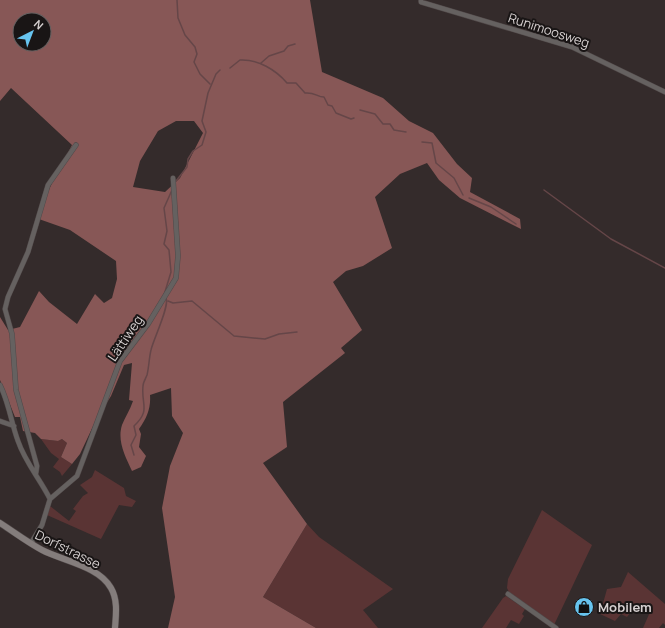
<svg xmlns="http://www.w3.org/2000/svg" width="665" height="628" font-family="Manrope,sans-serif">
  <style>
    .green { fill: #5a3434 }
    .forest { fill: #875756; fill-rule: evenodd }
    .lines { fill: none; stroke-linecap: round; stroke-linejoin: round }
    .stream { stroke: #654648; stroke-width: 1.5 }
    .street-casing { stroke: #514949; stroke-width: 5.5 }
    .secondary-casing { stroke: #514949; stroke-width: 7 }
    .street { stroke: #656160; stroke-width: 4.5 }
    .secondary { stroke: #847d7c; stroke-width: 6 }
    .labels { text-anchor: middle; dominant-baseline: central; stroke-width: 4; stroke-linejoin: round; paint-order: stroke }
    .street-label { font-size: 13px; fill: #d6d0d0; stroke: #191515 }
    .poi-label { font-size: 13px; font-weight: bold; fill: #d6d0d0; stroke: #191515; text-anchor: start }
  </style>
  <rect width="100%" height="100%" fill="#342b2b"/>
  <path class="green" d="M41,439L58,441L62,439L67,443L61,457L72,464L62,476L60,472L53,467L59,459L51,453Z
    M95,470L124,488L126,496L136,501L132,507L119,505L101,539L47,515L50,506L69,521L76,511L73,509L83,496L88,493L80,485L92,477Z
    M542,510L592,545L554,625L510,594L507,588L508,579Z
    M307,524L319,537L393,589L363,610L378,628H316L263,597Z
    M628,572L665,604V625L663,623L659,628H643L650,612L638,603L627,617L621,614L615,621L600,614L607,589L621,587Z
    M506,596L525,609L522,614L524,616L519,624L511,620L506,628H482L503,598Z"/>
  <path class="forest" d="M0,0H310L322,72L383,98L409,121L433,133L457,164L472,178L470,192L520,219L521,229L460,198L439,180L427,163L400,174L375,197L392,248L363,266L346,271L333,282L362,330L341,348L345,353L283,402L287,447L263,463L307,524L263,597L316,628H168L175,597L162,508L170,466L183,433L172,416L171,388L150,395C151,408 147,418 139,429L141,434L139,447L146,456L141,467L132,471C125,456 117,441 122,425C125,417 130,410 133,401L129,400L132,363L124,365L111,396L96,420L80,454L72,464L61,457L67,443L62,439L58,441L41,439L35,433L23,431L20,417H15L0,380V317L8,330L20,327L39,291L49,302L77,324L95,294L104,303L112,298L117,279L116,261L70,230L36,218L52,183L72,145L11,88L0,101ZM20,20H44V44H20ZM176,121H194L203,133L180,178L165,192L133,187L140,161L158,131Z"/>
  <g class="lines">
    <path class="stream" d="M177,0L178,18L185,35L195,47L197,54L194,62L200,74L210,84
      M261,63L269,56L284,51L288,46L295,44
      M230,68L240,60C258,59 276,70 287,83H296L305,93C315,92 317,97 324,97L328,105L332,106L336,113L351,119L354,118
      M360,110L375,114L383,124H390L394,130L406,132
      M422,142L432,143L436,163L454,178L463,195
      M176,181L187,167L188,159L193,151L202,145L206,132L202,121L208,93L216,74L220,70
      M544,190L611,239L665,268
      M469,198L491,207L516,224
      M164,295L171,272L169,250L164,244L167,231L164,208L172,190
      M168,301L173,303L192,301L234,336L265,339L279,334L297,332
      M134,455L131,445L136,435L134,426C151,410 141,405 143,386C143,382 146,378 147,375C149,367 149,358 151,350C153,340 170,306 166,298"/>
    <g class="street-casing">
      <path id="street" d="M421,0V2L572,47L665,92
        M0,385C9,403 11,422 18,441C25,462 40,479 50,499L42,525L31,543
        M0,421L14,426
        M36,473L37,466L16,390L12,334L5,309L8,297L28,252L48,185L76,145
        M50,499L77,476L120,361L148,324L176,278L178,256L173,178
        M508,594L556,628"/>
    </g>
    <g class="secondary-casing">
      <path id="secondary" d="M0,523C14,532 27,542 42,550C63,561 99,566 111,588C118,600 116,615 115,628"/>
    </g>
    <use href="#street" class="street"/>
    <use href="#secondary" class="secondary"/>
  </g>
  <defs>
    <g id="shop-disc" transform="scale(1)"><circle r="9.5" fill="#67c4ef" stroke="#191515"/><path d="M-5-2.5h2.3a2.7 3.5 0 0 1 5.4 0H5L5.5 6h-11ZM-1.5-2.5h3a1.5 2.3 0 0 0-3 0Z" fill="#111"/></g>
  </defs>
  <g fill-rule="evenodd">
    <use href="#shop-disc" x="584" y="607"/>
  </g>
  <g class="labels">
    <g class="street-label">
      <text transform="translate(549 30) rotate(18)">Runimoosweg</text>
      <text transform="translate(125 338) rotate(-56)">Lättiweg</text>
      <text transform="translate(68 549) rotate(26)">Dorfstrasse</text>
    </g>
    <g class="poi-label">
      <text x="598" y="607">Mobilem</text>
    </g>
  </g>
  <g transform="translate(32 32) rotate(42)"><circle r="19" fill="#191515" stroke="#656060"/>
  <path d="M0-3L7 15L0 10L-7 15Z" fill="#67c4ef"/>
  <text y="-6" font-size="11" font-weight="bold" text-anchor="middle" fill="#d6d0d0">N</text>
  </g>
</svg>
